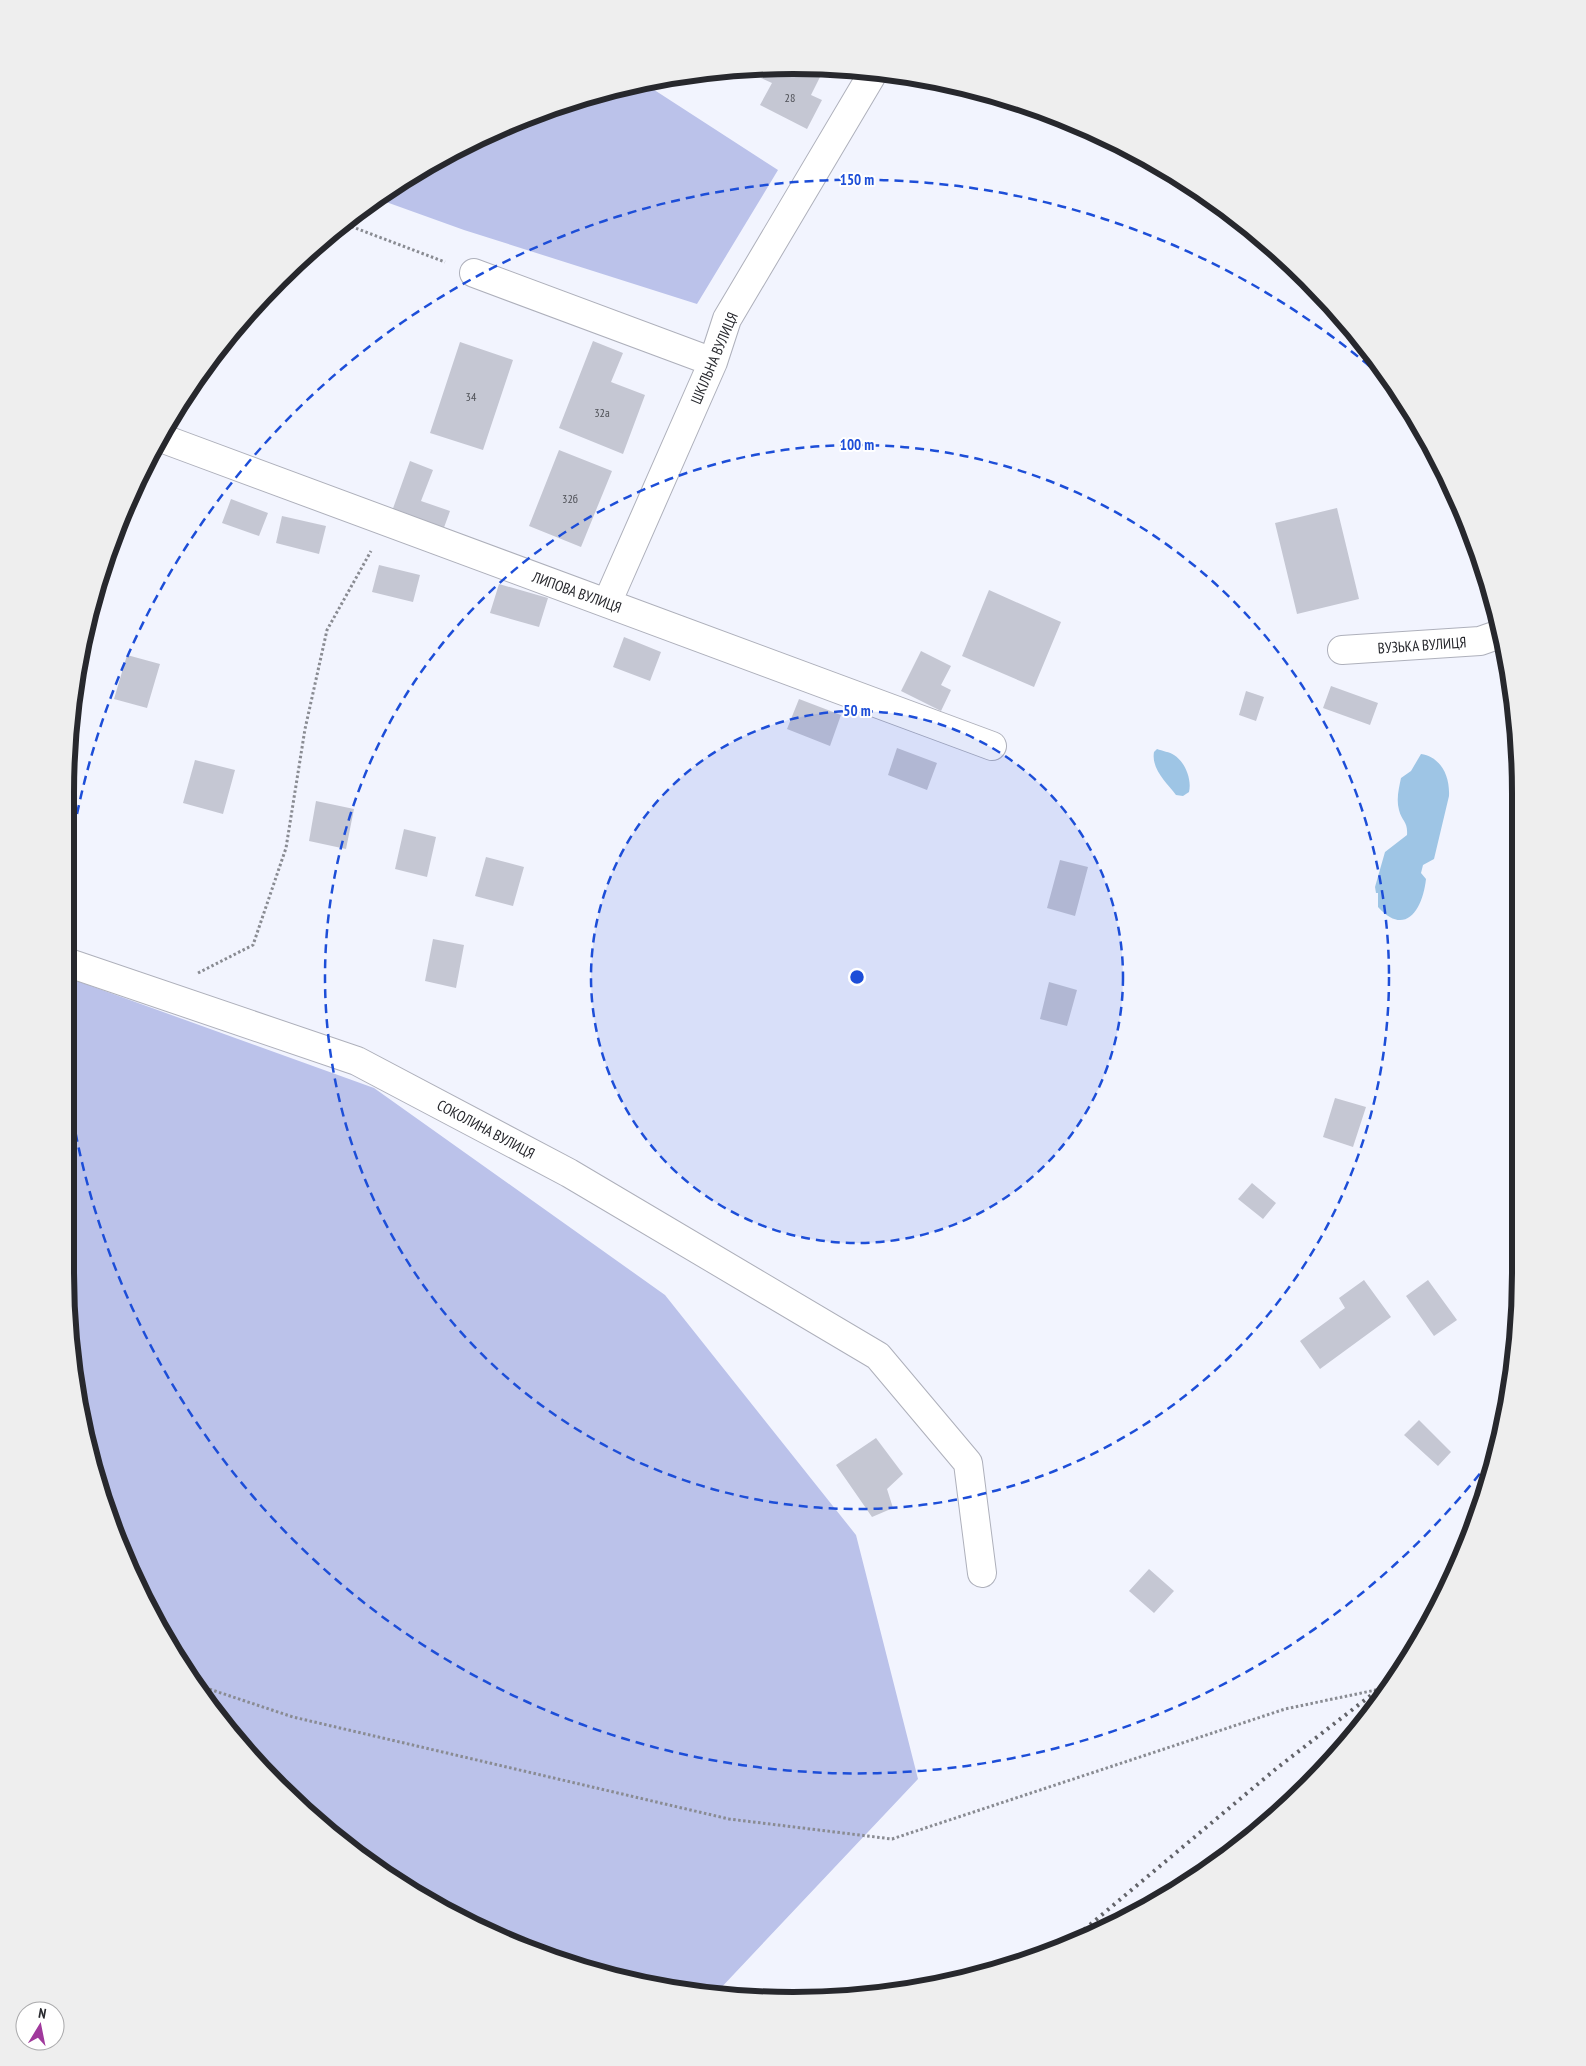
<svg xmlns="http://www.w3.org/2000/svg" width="1586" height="2066" font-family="'PT Sans Narrow',sans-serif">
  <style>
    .green { fill: #bbc2ea }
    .water { fill: #9ec5e5 }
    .building { fill: #c5c7d3 }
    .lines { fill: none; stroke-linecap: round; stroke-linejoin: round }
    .street-casing { stroke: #aeb0bb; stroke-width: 30 }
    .path { stroke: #898b92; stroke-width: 3; stroke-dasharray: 2.5 2.5; stroke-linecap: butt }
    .street { stroke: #fff; stroke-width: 28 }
    .rail { stroke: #626369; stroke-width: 4; stroke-dasharray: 2.5 5; stroke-linecap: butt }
    .ring { fill: none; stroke: #1d4ed8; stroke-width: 2.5; stroke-dasharray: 9 6 }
    .labels { text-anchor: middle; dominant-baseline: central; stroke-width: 4; stroke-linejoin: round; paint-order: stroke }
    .number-label { font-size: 12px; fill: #4e5056 }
    .street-label { font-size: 15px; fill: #27282d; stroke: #fff }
    .rim { fill: none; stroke: #27282d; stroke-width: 6 }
    .centre { fill: #1d4ed8; stroke: #fff; stroke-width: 2.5 }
    .ring-label { font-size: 15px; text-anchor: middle; font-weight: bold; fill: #1d4ed8; stroke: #fff; stroke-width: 4; stroke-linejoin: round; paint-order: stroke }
  </style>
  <rect width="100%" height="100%" fill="#f2f4fe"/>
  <path class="green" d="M642,82L778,170L697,304L464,230L375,198L389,188L515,120Z
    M66,977L374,1088L665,1295L856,1535L918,1779L718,1991L605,1976L429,1904L278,1788L163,1637L90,1462L65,1273Z"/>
  <path class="water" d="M1157,749C1162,751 1170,752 1174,755C1185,762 1192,779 1189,792L1183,796L1176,795C1167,783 1151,769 1154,752Z
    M1421,754C1441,757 1450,776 1449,796L1434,859L1423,865L1421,873L1426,879C1423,908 1406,938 1378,907V893H1376L1375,887L1385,852L1407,835C1408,821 1402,822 1399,810C1396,799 1399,788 1401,778L1411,771Z"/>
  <path class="building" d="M793,65L802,66L821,75L811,95L822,100L807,129L760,105L772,83L761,78L767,68Z
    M593,341L623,353L611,382L645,395L623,454L559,428Z
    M460,342L513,360L483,450L430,433Z
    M559,450L612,471L581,547L529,526Z
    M410,461L433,470L421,501L450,511L442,533L391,514Z
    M231,499L268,513L259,536L222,523Z
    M1337,508L1359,599L1297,614L1275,523Z
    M282,516L326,526L319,554L276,543Z
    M379,565L420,575L413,602L372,592Z
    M499,584L548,598L539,627L490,613Z
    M989,590L1061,622L1034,687L962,656Z
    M624,637L661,652L650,681L613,667Z
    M921,651L951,666L941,685L951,690L941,711L901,691Z
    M127,655L160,664L147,708L114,699Z
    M1331,686L1378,703L1370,725L1323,708Z
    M1246,691L1264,697L1256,721L1239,715Z
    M799,699L841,715L830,746L787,729Z
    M897,748L937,763L927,790L888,775Z
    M195,760L235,770L223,814L183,803Z
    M316,801L354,809L346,849L309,841Z
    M404,829L436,837L427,877L395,869Z
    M486,857L524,867L513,906L475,896Z
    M1060,860L1088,867L1075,916L1047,908Z
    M433,939L464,945L456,988L425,981Z
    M1049,982L1077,990L1067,1026L1040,1019Z
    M1335,1098L1366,1107L1353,1147L1323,1137Z
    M1252,1183L1276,1203L1263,1219L1238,1199Z
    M1364,1280L1391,1317L1320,1369L1300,1341L1345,1308L1339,1298Z
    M1428,1280L1457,1320L1434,1336L1406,1296Z
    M1419,1420L1451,1452L1438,1466L1404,1435Z
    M876,1438L903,1474L887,1489L893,1508L872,1517L836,1465Z
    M1149,1569L1174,1591L1154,1613L1129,1591Z"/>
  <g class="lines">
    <g class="street-casing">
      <path id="street" d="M474,273L713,362
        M161,438L992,746
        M607,603L713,362L727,319L873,73
        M1342,650L1480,641L1500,634
        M66,962L357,1061L569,1173L878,1356L968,1463L982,1573"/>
    </g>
    <path class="path" d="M342,223L445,262
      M198,973L253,945L286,848L305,729L327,630L371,551
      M200,1686L293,1717L729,1819L892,1839L1285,1709L1390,1687"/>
    <use href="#street" class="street"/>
    <path class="rail" d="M1067,1944L1277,1768L1401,1672"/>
  </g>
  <circle cx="857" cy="977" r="266" fill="#1d4ed8" fill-opacity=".12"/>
  <g class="ring">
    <circle cx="857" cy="977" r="266"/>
    <circle cx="857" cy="977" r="532"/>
    <path d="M1489 1462A797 797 0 0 1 66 1074M67 873A797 797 0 0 1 1401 394"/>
  </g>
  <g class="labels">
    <g class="number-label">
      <text x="790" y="97">28</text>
      <text x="471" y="396">34</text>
      <text x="602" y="412">32а</text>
      <text x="570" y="498">32б</text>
    </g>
    <g class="street-label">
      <text transform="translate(714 358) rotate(-67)">ШКІЛЬНА ВУЛИЦЯ</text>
      <text transform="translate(577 592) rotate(20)">ЛИПОВА ВУЛИЦЯ</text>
      <text transform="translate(1422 645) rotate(-4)">ВУЗЬКА ВУЛИЦЯ</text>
      <text transform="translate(486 1129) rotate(28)">СОКОЛИНА ВУЛИЦЯ</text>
    </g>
  </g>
  <path d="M0 0H1586V2066H0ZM793 74H793A719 719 0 0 1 1512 793V1273A719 719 0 0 1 793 1992H793A719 719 0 0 1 74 1273V793A719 719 0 0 1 793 74Z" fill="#eee" fill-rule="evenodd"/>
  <path class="rim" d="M793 74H793A719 719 0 0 1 1512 793V1273A719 719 0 0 1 793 1992H793A719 719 0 0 1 74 1273V793A719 719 0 0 1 793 74Z"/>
  <circle cx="857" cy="977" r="8" class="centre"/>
  <g class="ring-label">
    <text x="857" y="185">150 m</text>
    <text x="857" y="450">100 m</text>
    <text x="857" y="716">50 m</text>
  </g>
  <g transform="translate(40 2026) rotate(10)"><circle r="24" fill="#ffffff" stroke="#a9a9ab"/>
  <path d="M0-4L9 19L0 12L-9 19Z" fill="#a0399c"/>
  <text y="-8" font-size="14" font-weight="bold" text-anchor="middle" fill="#27282d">N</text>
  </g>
</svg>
